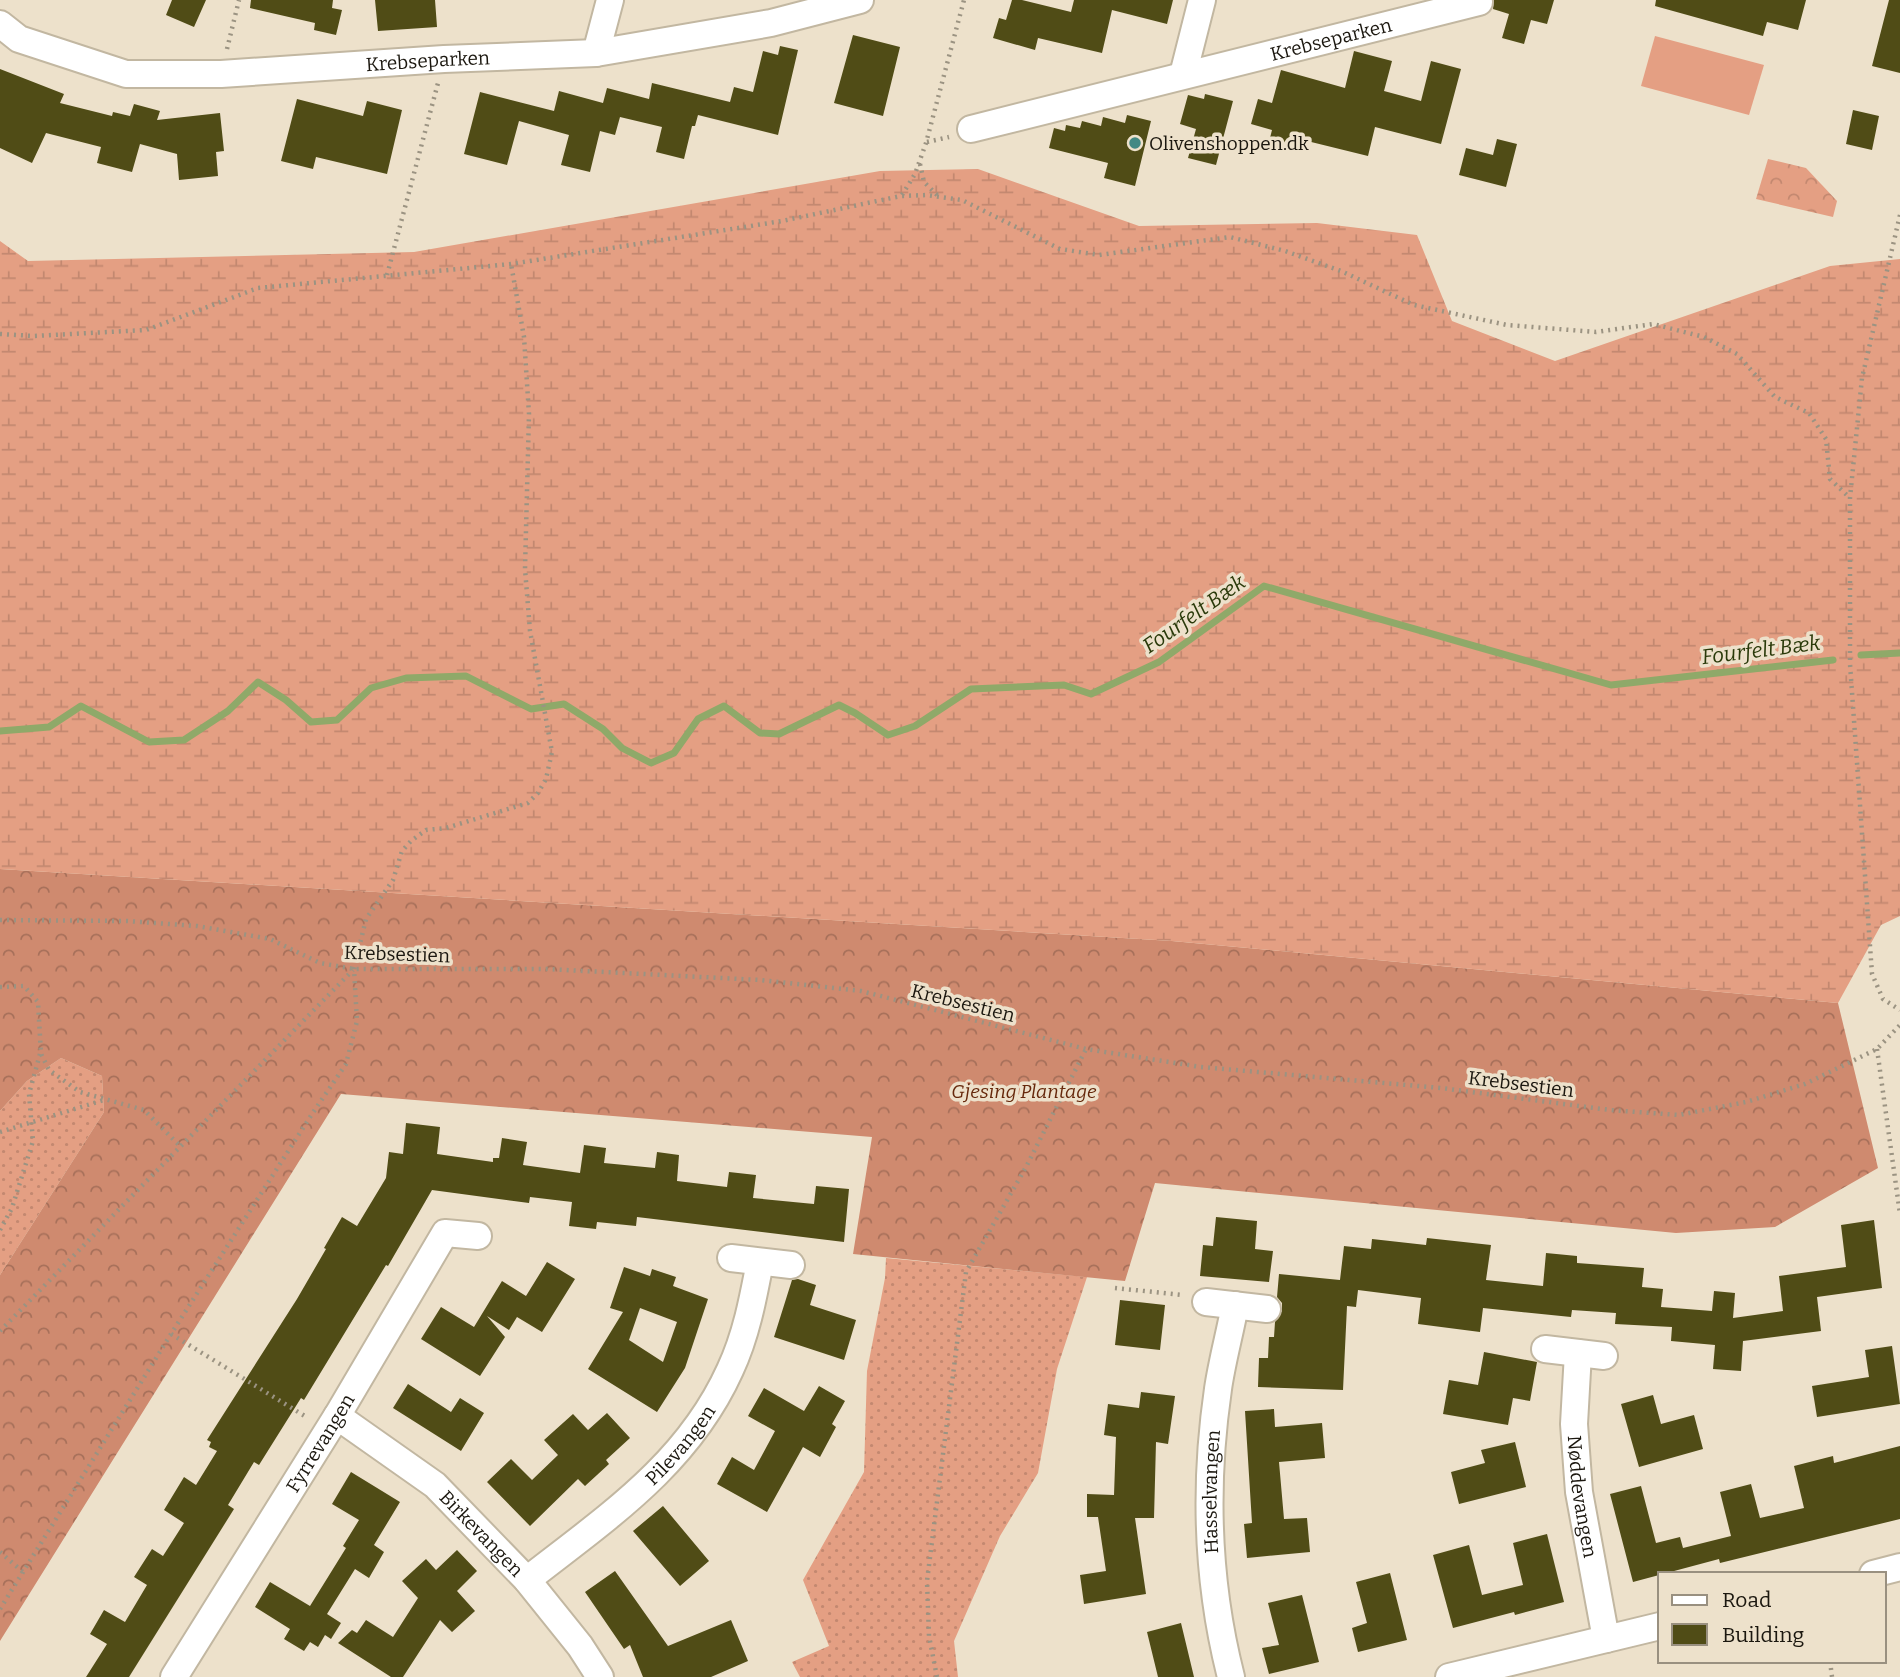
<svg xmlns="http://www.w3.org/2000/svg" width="1900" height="1677" font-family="Bitter,serif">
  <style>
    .grass { fill: url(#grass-dots) }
    .forest { fill: url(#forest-crowns) }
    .wetland { fill: url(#wetland-marsh) }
    .park { fill: url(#park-crowns) }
    .garden { fill: #e49f83 }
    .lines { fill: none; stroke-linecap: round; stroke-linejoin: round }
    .stream { stroke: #8fa969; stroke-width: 7 }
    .building { fill: #504c16; fill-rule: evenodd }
    .minor-casing { stroke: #c2b7a1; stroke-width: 30 }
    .path { stroke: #9b9382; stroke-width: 4.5; stroke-dasharray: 2 5; stroke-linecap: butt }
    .minor { stroke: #fff; stroke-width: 26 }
    .poi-dot { fill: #428984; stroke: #ede1cb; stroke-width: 2.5 }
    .labels { text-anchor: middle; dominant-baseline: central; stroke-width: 7; stroke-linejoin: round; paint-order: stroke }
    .street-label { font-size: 19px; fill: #1b170f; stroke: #ede1cb }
    .poi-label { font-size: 19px; fill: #1b170f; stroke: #ede1cb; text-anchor: start }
    .park-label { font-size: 19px; font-style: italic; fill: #66280b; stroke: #ede1cb }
    .water-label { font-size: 21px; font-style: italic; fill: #2a3a0a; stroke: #ede1cb }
  </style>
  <defs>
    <pattern id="grass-dots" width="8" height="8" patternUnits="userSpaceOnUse" patternTransform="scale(1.75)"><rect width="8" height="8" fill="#e49f83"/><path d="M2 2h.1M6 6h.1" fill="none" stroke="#c38870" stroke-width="1.8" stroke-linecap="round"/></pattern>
    <pattern id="forest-crowns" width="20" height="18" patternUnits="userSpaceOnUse" patternTransform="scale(1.75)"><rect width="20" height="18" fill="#cf8a6f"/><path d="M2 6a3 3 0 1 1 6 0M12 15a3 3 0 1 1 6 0" fill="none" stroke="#a7705a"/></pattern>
    <pattern id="wetland-marsh" width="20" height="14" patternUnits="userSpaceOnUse" patternTransform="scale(1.75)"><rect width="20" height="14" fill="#e49f83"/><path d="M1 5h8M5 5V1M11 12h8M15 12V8" fill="none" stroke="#c38870"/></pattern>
    <pattern id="park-crowns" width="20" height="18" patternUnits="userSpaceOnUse" patternTransform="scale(1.75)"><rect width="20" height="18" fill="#e49f83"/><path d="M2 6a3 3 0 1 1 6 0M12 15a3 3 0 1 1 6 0" fill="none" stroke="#c38870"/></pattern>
  </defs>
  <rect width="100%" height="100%" fill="#ede1cb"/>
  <path class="grass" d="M61,1058L102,1076L104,1112L0,1275V1111L27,1081Z
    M886,1258L1087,1277L1057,1369L1038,1473L1000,1536L954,1641L958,1677H800L792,1662L829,1646L803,1580L864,1472L867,1371L885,1278Z"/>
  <path class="forest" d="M0,869L1172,941L1838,1003L1878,1168L1775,1227L1676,1233L1155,1183L1125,1281L853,1254L872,1137L341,1094L0,1641V1275L104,1112L102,1076L61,1058L27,1081L0,1111Z"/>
  <path class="wetland" d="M978,169L1139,226L1317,223L1417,235L1452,321L1555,361L1830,266L1900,259V916L1881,925L1838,1003L1172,941L0,869V241L28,261L414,252L880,171Z"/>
  <path class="park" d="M1768,159L1806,168L1837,201L1833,217L1756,199Z"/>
  <path class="garden" d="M1655,36L1764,65L1749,115L1641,86Z"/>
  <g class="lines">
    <path class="stream" d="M1861,655L1900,653
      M0,731L49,727L81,706L149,742L184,740L228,711L258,682L286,700L311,722L337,720L371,688L406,678L466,676L531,709L564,704L603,729L622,748L651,763L674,753L698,719L724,706L760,733L779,734L839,705L855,713L888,735L915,726L971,689L1064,685L1091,694L1159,662L1264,586L1611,685L1833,660"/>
  </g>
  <path class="building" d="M172,0H206L194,27L166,15Z
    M251,0H333L332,8L342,10L336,35L314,30L315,23L250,8Z
    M375,0H435L437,27L378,31Z
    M1012,0H1022L1071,12L1074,0H1173L1167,24L1112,10L1102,53L1038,38L1035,50L993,38L999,18L1006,20Z
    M1494,0H1554L1547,24L1531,20L1524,44L1502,38L1509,14L1493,9Z
    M1656,0H1806L1798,30L1767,22L1763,36L1655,6Z
    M1889,0H1900V73L1872,66Z
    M853,35L900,47L883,116L834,103Z
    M780,46L798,50L778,135L698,115L695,126H692L684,159L656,152L662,127L620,117L615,135L600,131L590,172L561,165L569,135L519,121L507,165L464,154L480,92L554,111L559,91L603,103L607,88L649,99L652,83L730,102L734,87L753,92L763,51L778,55Z
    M1354,51L1392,61L1384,91L1421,101L1431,61L1461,69L1441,144L1375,127L1368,156L1299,139L1297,146L1270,138L1272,130L1251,124L1258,99L1272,103L1281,70L1345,88Z
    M0,69L64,94L60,103L112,116L113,112L130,116L134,104L160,111L157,120L220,113L224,151L216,152L218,176L179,180L177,154L140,144L132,172L97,163L101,147L46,133L32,163L0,148Z
    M1205,94L1233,101L1216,165L1188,158L1196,129L1180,124L1188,95L1204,99Z
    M297,99L363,116L367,101L402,110L387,174L316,157L313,169L281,161Z
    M1853,110L1879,116L1872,150L1846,144Z
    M1127,115L1151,121L1135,186L1104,178L1108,163L1049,148L1054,128L1065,131L1066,125L1080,128L1082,121L1101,126L1103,117L1125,123Z
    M1497,139L1517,144L1506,187L1459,175L1466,148L1493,155Z
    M406,1123L440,1127L437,1154L493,1162V1158H499L502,1138L527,1142L523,1165L580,1173L584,1145L606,1148L604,1163L655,1168L657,1152L679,1155L677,1181L727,1187L729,1172L756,1175L753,1198L814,1204L816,1186L849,1189L844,1242L637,1217L636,1226L597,1222L596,1229L569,1226L572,1202L530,1197L529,1203L432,1190L388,1266L386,1265L304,1400L301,1398L259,1465L254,1462L228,1505L234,1509L129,1677H86L107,1644L90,1634L104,1610L125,1622L147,1585L134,1577L152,1549L163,1556L184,1523L164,1510L184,1477L196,1485L217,1451L209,1447L211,1442L207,1440L297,1299L326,1249L324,1248L342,1217L357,1226L386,1178L389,1152L403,1154Z
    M1216,1217L1257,1221L1255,1249L1273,1251L1269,1282L1200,1276L1203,1245L1213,1246Z
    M1874,1220L1882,1288L1817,1297L1821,1331L1743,1341L1741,1371L1713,1369L1715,1345L1671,1341L1672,1327L1615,1324L1616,1313L1572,1310L1571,1317L1483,1308L1480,1332L1418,1324L1421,1298L1358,1290L1356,1307L1347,1306L1343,1390L1258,1387L1259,1358H1268L1269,1337H1274L1275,1322L1282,1311V1303L1277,1297L1279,1274L1340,1280L1344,1246L1371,1249L1372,1239L1426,1245L1427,1238L1491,1245L1486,1280L1543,1286L1546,1253L1577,1256V1263L1644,1268L1642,1287L1663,1289L1661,1307L1712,1311L1714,1291L1735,1293L1733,1318L1783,1311L1779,1276L1846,1267L1841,1225Z
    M547,1262L575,1279L542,1332L517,1317L509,1330L487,1316L505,1337L480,1376L421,1339L441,1307L474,1327L502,1281L526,1296Z
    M624,1267L650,1276L652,1269L676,1277L673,1286L708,1299L685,1368L657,1412L588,1369L623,1312L610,1308ZM640,1308L677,1322L663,1362L629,1340Z
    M798,1279L816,1285L810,1305L856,1320L844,1360L774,1337L792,1280Z
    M1120,1300L1165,1305L1160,1350L1115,1345Z
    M1892,1346L1900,1404L1817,1417L1812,1386L1869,1377L1865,1350Z
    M1484,1352L1537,1362L1530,1401L1513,1398L1508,1425L1443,1414L1449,1380L1478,1385Z
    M408,1384L451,1412L460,1398L484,1413L461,1451L393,1408Z
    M819,1386L845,1401L832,1424L836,1427L820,1457L803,1447L767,1512L717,1484L732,1457L754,1470L775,1431L748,1416L764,1388L804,1411Z
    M1141,1392L1175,1396L1168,1444L1156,1442L1154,1518H1135L1146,1594L1084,1604L1080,1575L1106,1571L1098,1517H1087V1494L1114,1495L1116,1437L1104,1435L1108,1404L1139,1408Z
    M1653,1395L1661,1424L1694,1415L1703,1449L1639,1467L1621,1404Z
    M1274,1409L1275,1427L1322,1423L1325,1458L1279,1462L1284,1519L1307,1518L1310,1552L1247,1558L1244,1524L1252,1523L1245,1411Z
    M607,1413L630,1438L606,1460L609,1464L585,1486L578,1479L530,1526L487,1482L511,1459L532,1480L558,1455L544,1440L573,1414L588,1430Z
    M1515,1442L1526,1487L1459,1504L1451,1472L1485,1463L1481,1450Z
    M1900,1446V1519L1720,1563L1719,1559L1633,1582L1610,1494L1641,1486L1656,1543L1680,1537L1683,1548L1731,1536L1720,1492L1751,1484L1760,1518L1804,1508L1794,1466L1833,1456L1834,1463Z
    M351,1472L400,1502L374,1545L384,1552L369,1578L355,1569L327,1614L341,1623L331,1639L325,1635L318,1647L310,1642L304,1651L284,1639L290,1629L255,1607L270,1582L310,1606L346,1548L343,1546L359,1520L332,1504Z
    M663,1506L709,1561L680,1586L633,1531Z
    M1547,1534L1564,1602L1515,1615L1514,1612L1453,1628L1433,1555L1469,1545L1482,1595L1523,1585L1513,1543Z
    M457,1550L477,1571L457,1591L475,1611L452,1632L440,1620L403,1677H391L338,1643L352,1630L357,1633L366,1620L393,1637L418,1598L402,1581L426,1559L436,1570Z
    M615,1571L668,1646L731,1620L748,1661L711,1677H643L630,1645L624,1649L585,1592Z
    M1390,1573L1407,1640L1358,1652L1352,1628L1367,1623L1356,1582Z
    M1302,1595L1319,1662L1269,1674L1262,1648L1279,1645L1268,1603Z
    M1181,1623L1194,1677H1158L1147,1632Z"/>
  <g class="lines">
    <g class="minor-casing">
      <g id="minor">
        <path id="s1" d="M0,24L19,39L126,74H221L444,59L596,53L771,23L860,0"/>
        <path d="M596,53L610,0"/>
        <path d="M1183,75L1202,0"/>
        <path id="s2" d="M971,129L1479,2"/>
        <path d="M731,1258L791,1265"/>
        <path d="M1206,1302L1267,1309"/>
        <path d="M1545,1349L1604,1356"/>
        <path id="s3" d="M1578,1353L1574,1424L1579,1492L1606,1639"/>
        <path id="s4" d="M337,1416L435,1485L527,1580L580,1646L600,1677"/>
        <path d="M1873,1574L1900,1567"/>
        <path id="s5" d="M527,1580C606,1518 687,1465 730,1370C746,1336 753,1299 760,1262"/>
        <path id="s6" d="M174,1677L337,1416L445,1233L478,1236"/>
        <path id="s7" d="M1231,1677C1207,1583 1204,1485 1218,1389C1222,1361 1230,1333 1235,1305"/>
        <path d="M1449,1677L1660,1626"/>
      </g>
    </g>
    <path class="path" d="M227,49L239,0
      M927,142L949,137
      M920,164L924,182L939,197
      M902,195L915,174L926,143L964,0
      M1900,215L1862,378L1850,498V664L1872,974L1883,999L1900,1010
      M387,275L438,83
      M0,334L34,336L146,330L258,288L511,264L782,221L901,196L927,195L962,200L1060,249L1099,255L1230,237L1285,251L1341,271L1414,305L1507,325L1596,332L1653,324L1704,337L1737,354L1775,397L1809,413L1826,439L1830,479L1850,498
      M0,920L127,921L197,926L270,939L320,963L354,969H546L760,980L861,991L1086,1049L1201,1067L1441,1088L1610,1110L1679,1115L1746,1102L1805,1084L1877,1049L1900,1025
      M0,987L24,986L38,1002L41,1054L49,1070L80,1092L144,1110L180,1146
      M1877,1049L1900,1214
      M0,1132L107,1099
      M0,1230L12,1208L33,1141L29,1094L40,1054
      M1115,1288L1183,1295
      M0,1331L353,970
      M171,1334L308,1418
      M0,1552L23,1572
      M0,1609L171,1334L312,1114L346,1064L357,1021L354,969L366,919L393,880L402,851L411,841L426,830L446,828L528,803L538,793L546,779L552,752L530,631L525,569L529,414L524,337L511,264
      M1830,1661L1832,1677
      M937,1677L929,1636L927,1581L966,1272L1026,1167L1086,1049"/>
    <use href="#minor" class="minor"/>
  </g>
  <circle class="poi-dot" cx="1135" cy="143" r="7"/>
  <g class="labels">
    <g class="street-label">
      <text stroke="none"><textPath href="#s2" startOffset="371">Krebseparken</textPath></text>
      <text stroke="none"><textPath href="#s1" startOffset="439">Krebseparken</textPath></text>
      <text transform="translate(397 954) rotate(2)">Krebsestien</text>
      <text transform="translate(963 1003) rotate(14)">Krebsestien</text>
      <text transform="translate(1521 1084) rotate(7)">Krebsestien</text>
      <text stroke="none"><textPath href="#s6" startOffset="276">Fyrrevangen</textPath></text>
      <text stroke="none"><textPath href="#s5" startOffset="205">Pilevangen</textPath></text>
      <text stroke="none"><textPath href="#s7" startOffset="187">Hasselvangen</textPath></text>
      <text stroke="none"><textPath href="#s3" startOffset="144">Nøddevangen</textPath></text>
      <text stroke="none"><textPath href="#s4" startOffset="187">Birkevangen</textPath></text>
    </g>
    <g class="poi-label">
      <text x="1149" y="143">Olivenshoppen.dk</text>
    </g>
    <g class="park-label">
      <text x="1024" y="1091">Gjesing Plantage</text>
    </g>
    <g class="water-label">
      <text transform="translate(1194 614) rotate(-35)">Fourfelt Bæk</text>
      <text transform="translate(1761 650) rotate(-7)">Fourfelt Bæk</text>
    </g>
  </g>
  <rect x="1658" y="1572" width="228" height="91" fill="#ede1cb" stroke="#999080" stroke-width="2"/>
  <rect x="1672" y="1595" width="35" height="10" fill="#ffffff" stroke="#999080" stroke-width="2"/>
  <text x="1722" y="1607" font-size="21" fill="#1b170f">Road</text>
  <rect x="1672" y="1624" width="35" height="21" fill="#504c16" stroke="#999080" stroke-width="2"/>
  <text x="1722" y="1642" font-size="21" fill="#1b170f">Building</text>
</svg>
